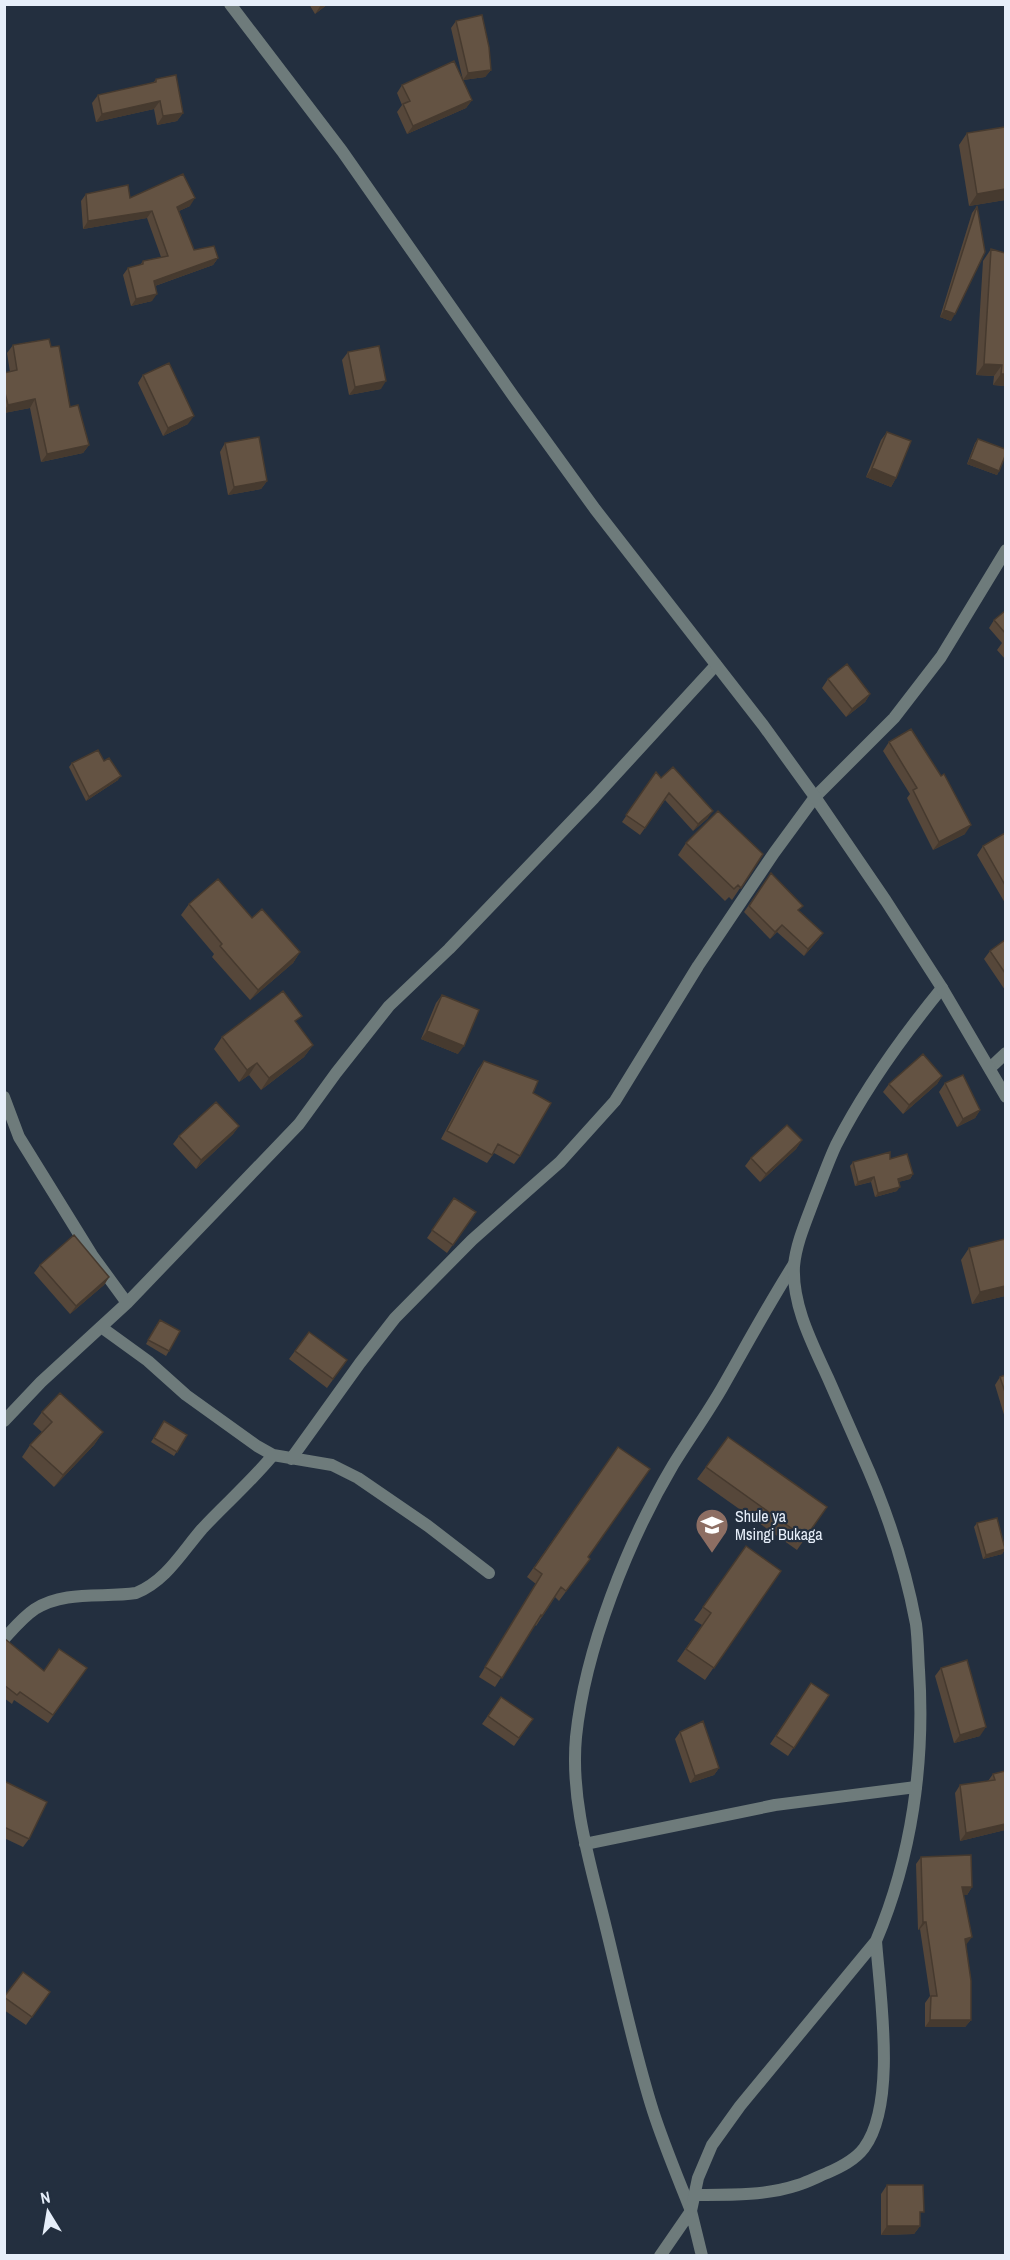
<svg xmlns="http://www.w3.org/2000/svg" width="1010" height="2260" font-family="'Archivo Narrow',sans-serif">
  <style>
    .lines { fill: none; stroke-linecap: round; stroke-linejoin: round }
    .service { stroke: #6e7b7b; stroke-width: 12 }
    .minor { stroke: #6e7b7b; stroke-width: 12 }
    .tertiary { stroke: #6e7b7b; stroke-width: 12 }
    .wall { fill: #56473a }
    .shaded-wall { fill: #463a2f }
    .building { fill: #645343; stroke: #463a2f; stroke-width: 1.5 }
    .labels { text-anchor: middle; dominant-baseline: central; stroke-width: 4.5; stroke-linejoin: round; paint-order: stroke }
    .poi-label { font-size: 16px; fill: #e6eef9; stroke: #232f3f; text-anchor: start }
  </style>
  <rect width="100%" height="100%" fill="#232f3f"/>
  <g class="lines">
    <path class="service" d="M585,1844L775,1805L916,1787
      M691,2211C678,2178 664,2145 653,2111C634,2051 621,1989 606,1928C591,1866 570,1801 576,1737C585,1649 628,1541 673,1465C689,1439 707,1414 722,1388C746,1346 768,1305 794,1264"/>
    <path class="minor" d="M990,1068L1006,1053
      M4,1097L19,1137L92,1255L127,1303
      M101,1327L148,1361L186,1395L257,1446L273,1455L332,1465L358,1478L428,1526L489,1573
      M4,1421L41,1382L127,1303L299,1124L336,1073L389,1006L449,949L594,798L716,665
      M291,1459L360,1363L395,1318L472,1240L560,1162L615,1101L698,966L774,853L815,797L894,718L941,657L1006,550
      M4,1639C14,1628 23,1617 35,1609C65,1590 103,1598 136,1593C166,1581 182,1552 202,1529C225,1504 251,1482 273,1455
      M694,2195C728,2195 765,2196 798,2185C808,2182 817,2177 827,2173C841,2167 855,2160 864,2148C897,2104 880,1995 876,1941
      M660,2256L691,2211
      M702,2256L691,2211L698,2178L712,2145L740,2106L876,1941C912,1856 925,1762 919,1670C918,1655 918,1639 916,1624C905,1565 886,1508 861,1453C850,1428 839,1403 828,1378C812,1343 792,1305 794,1266C796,1243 807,1219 815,1197C822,1180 828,1162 836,1145C865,1088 902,1037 942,988"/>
    <path class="tertiary" d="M230,4L342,151L514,397L595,509L763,725L815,797L886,901L942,988L1006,1097"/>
  </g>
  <path class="wall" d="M309,4H328L315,14Z
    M456,21L491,70L485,77L463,80L451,28Z
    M156,79L183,113L177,121L157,125L154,109L96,122L92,103L98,95L153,83Z
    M402,85L472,100L466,108L407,134L397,112L402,105L397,93Z
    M967,133L1005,200L969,206L959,145Z
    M86,194L190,206L179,211L194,250L218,258L213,265L155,286L152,301L131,306L123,275L128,268L140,265L143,261L161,257L147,218L83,229L81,201Z
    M977,206L951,321L940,317L972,213Z
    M991,249L1005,253V386L993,385L994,376L976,375L983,261Z
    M13,345L51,347L70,407L89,445L83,453L41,462L30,408L4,413V373L10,372L7,353Z
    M348,352L381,389L349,395L342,360Z
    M143,375L188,424L163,436L138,383Z
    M887,432L896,478L891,487L866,477L881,440Z
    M978,439L999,471L997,475L967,464L975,443Z
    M225,443L267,481L261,489L228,495L220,452Z
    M1005,611V659L997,650L1002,643L989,628L994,620Z
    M828,679L870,694L865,702L846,717L822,688Z
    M889,742L941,776L965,834L933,850L907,798L910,794L883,751Z
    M104,761L118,780L86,801L69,767L72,763Z
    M656,772L661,778L708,818L693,831L665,800L640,835L622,822Z
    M1005,834V903L977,855L983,846Z
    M686,843L763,854L732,900L729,897L725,901L678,855Z
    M771,873L799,911L823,933L818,940L804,956L777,932L770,939L744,912Z
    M189,904L252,918L300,952L293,963L250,1000L212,957L214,954L181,915Z
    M1005,940V990L984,959L990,951Z
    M442,995L458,1054L421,1039L436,1003Z
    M296,1024L313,1045L304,1057L261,1090L249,1075L239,1082L214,1049L222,1037Z
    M484,1061L533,1093L520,1156L514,1164L494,1153L487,1163L441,1139L478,1069Z
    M942,1076L937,1084L903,1114L883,1092L889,1084Z
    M945,1083L980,1110L975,1118L957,1127L939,1092Z
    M239,1126L233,1134L196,1169L173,1144L179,1136Z
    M802,1140L796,1149L760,1182L745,1166L751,1158Z
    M890,1159L913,1174L910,1179L898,1182L897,1191L875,1197L871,1182L855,1186L850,1166L853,1162Z
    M454,1198L476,1212L447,1253L427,1238Z
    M1005,1239V1296L972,1304L961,1260L969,1248Z
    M40,1265L109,1277L104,1285L70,1314L34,1273Z
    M157,1324L169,1351L166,1356L146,1344Z
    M309,1332L347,1360L327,1388L289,1359Z
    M1005,1375V1418L995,1385L1000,1377Z
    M42,1412L103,1432L94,1445L54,1487L22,1457L30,1445L42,1432L33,1424Z
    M164,1421L187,1435L174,1456L151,1442Z
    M728,1437L827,1507L797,1550L697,1479Z
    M618,1447L588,1557L590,1559L559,1601L555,1597L536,1626L535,1625L495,1687L479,1677L536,1584L527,1577Z
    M977,1523L1005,1549L1002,1554L983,1559L974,1527Z
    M746,1546L781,1571L705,1680L677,1661L702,1625L694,1620Z
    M4,1638L44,1671L87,1668L48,1723L14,1700L12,1704L4,1698Z
    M941,1668L980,1736L954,1743L935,1676Z
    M811,1683L829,1695L788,1756L770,1744Z
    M501,1697L533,1719L514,1746L482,1724Z
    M680,1732L719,1768L714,1775L690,1783L675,1739Z
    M1005,1771V1830L960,1841L955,1793L960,1785L988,1781L993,1774Z
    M4,1781L29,1839L23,1847L4,1838Z
    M921,1857L972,1887L967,1895H963L971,2020L965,2027H925V2003L930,1996L920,1929L918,1930L916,1864Z
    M50,1992L26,2025L4,2010V1997Z
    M887,2185L920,2217V2226L914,2234L881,2235V2194Z"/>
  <path class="shaded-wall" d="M322,4H328L315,14L321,5Z
    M491,70L485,77L463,80L468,73Z
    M472,100L466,108L407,134L413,126Z
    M160,101L154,109L96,122L102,114Z
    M183,113L177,121L157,125L163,116Z
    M1005,189V200L969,206L977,194Z
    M195,198L190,206L172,214L177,207Z
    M152,211L147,218L83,229L88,221Z
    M218,258L213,265L149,288L154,281Z
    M157,294L152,301L131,306L136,299Z
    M944,310L955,314L951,321L940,317Z
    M984,364L1002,365L994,376L976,375Z
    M1001,374H1005V386L993,385Z
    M386,381L381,389L349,395L355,387Z
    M35,399L30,408L4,413V411L8,405Z
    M194,416L188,424L163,436L168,428Z
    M89,445L83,453L41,462L47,454Z
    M970,459L999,471L997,475L967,464Z
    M872,468L896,478L891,487L866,477Z
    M267,481L261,489L228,495L234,487Z
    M870,694L865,702L846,717L852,709Z
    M121,776L118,780L86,801L89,797Z
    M713,811L708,818L693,831L698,824Z
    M971,825L965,834L933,850L939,842Z
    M782,925L777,932L770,939L775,932Z
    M823,933L818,940L804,956L808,949Z
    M300,952L293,963L250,1000L258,990Z
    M427,1031L464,1046L458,1054L421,1039Z
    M313,1045L304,1057L261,1090L269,1078Z
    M257,1063L249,1075L239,1082L247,1070Z
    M942,1076L937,1084L903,1114L909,1105Z
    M980,1110L975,1118L957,1127L963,1119Z
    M239,1126L233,1134L196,1169L201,1160Z
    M802,1140L796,1149L760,1182L766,1174Z
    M913,1174L910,1179L895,1183L898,1179Z
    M874,1177L871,1182L855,1186L858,1182Z
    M900,1187L897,1191L875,1197L878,1193Z
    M109,1277L104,1285L70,1314L76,1306Z
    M1005,1286V1296L972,1304L980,1292Z
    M103,1432L94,1445L54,1487L63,1475Z
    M1005,1549L1002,1554L983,1559L986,1555Z
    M986,1727L980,1736L954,1743L960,1735Z
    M719,1768L714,1775L690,1783L695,1776Z
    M1005,1824V1830L960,1841L966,1833Z
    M962,1887H972L967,1895H957Z
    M923,1922H926L920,1929L918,1930Z
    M972,1937L966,1945L959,1946L965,1939Z
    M930,2020H971L965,2027H925Z
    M887,2226H920L914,2234L881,2235Z"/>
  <path class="building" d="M482,15L489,47L491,70L468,73L456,21Z
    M454,61L472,100L413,126L403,104L410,101L402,85Z
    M176,75L183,113L163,116L160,101L102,114L98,95L156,82V79Z
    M1005,127V189L977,194L967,133Z
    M183,174L195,198L177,207L194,250L214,246L218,258L154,281L157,294L136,299L128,268L143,264V261L168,256L152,211L88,221L86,194L128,185L130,198Z
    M977,206L985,252L955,314L944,310Z
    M991,249L1005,253V374H1001L1002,365L984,364Z
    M49,339L51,347L59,346L70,407L78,405L89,445L47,454L35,399L8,405L4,389V373L17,370L13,345Z
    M379,346L386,381L355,387L348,352Z
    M169,363L194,416L168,428L143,375Z
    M887,432L911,441L896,478L872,468Z
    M259,437L267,481L234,487L225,443Z
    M978,439L1005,449V456L999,471L970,459Z
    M1005,611V633L994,620Z
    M847,664L870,694L852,709L828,679Z
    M911,729L941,776L944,774L971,825L939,842L913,790L917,788L889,742Z
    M98,750L104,761L109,758L121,776L89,797L72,763Z
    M673,767L713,811L698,824L669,793L645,828L626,815L656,772L661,778Z
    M718,811L763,854L741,888L738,885L734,889L686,843Z
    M1005,833V885L983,846Z
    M771,873L803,906L798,910L823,933L808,949L782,925L775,932L749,906Z
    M218,879L252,918L262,909L300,952L258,990L220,946L222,944L189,904Z
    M1005,940V973L990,951Z
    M283,991L302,1016L295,1021L313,1045L269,1078L257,1063L247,1070L222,1037Z
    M442,995L479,1010L464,1046L427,1031Z
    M923,1054L942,1076L909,1105L889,1084Z
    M484,1061L538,1081L533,1093L551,1103L520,1156L498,1144L492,1155L447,1131Z
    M963,1075L980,1110L963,1119L945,1083Z
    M216,1102L239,1126L201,1160L179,1136Z
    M787,1125L802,1140L766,1174L751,1158Z
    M890,1152V1159L907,1154L913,1174L898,1179L900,1187L878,1193L874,1177L858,1182L853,1162Z
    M454,1198L476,1212L453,1245L432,1230Z
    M74,1235L109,1277L76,1306L40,1265Z
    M1005,1239V1286L980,1292L969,1248Z
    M160,1320L180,1331L169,1351L148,1340Z
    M309,1332L347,1360L333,1379L295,1351Z
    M1005,1375V1392L1000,1377Z
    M60,1393L103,1432L63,1475L30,1445L52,1422L42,1412Z
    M164,1421L187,1435L177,1452L154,1438Z
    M728,1437L827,1507L805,1538L706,1467Z
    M618,1447L650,1469L588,1557L590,1559L566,1591L561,1587L542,1616L541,1615L502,1678L485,1667L542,1574L534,1568Z
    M997,1518L1005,1549L986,1555L977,1523Z
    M746,1546L781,1571L714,1668L686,1649L711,1613L703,1607Z
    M4,1638L44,1671L59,1649L87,1668L53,1715L20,1692L17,1695L4,1685Z
    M967,1660L986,1727L960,1735L941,1668Z
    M811,1683L829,1695L794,1748L776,1736Z
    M501,1697L533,1719L519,1738L488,1716Z
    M703,1721L719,1768L695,1776L680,1732Z
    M1005,1771V1824L966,1833L960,1785L995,1780L993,1774Z
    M4,1781L47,1802L29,1839L4,1827Z
    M971,1855L972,1887H962L972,1937L965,1939L971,1981V2020H930L931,1996H937L926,1922H923L921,1857Z
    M23,1972L50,1992L32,2017L4,1997Z
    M887,2185H923L924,2212H920V2226H887Z"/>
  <defs>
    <g id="school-pin" transform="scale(1.725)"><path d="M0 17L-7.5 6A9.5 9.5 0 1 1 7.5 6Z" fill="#8d6e63" stroke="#232f3f"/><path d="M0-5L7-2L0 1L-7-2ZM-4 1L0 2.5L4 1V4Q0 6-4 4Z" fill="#fff"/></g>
  </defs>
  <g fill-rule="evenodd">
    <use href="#school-pin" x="712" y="1525"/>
  </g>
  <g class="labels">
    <g class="poi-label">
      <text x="735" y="1516">Shule ya<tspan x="735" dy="18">Msingi Bukaga</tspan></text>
    </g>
  </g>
  <rect width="1010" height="2260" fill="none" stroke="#e6eef9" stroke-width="12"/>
  <g transform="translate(48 2212) rotate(349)" stroke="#232f3f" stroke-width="4.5" paint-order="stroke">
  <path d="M0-4.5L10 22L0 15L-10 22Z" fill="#e6eef9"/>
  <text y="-9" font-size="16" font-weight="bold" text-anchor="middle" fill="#e6eef9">N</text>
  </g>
</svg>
